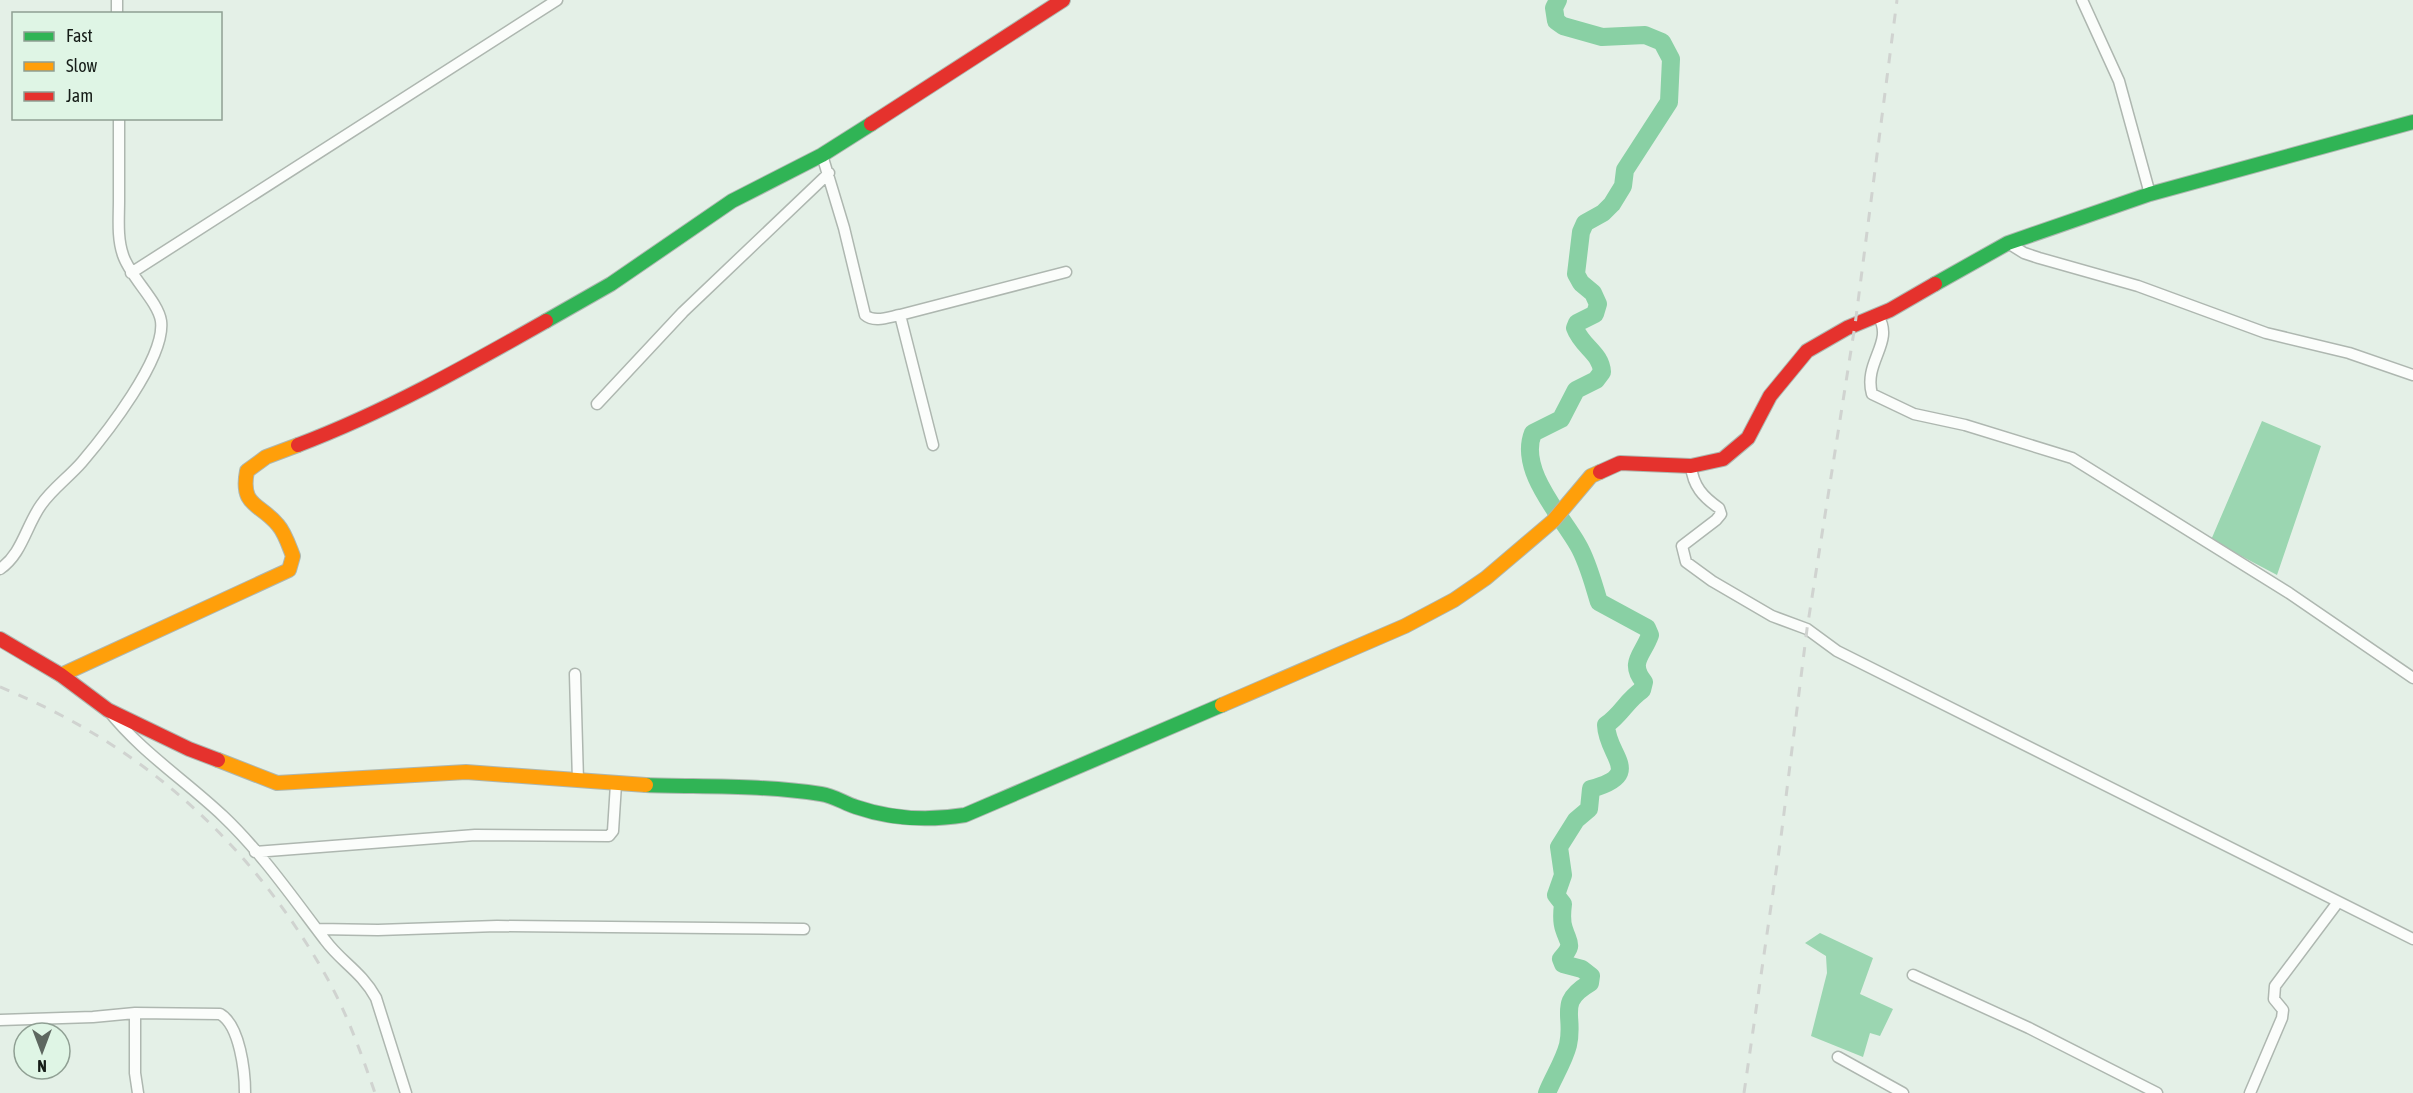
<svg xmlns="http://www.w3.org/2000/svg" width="2413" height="1093" font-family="'Asap Condensed',sans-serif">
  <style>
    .forest { fill: #9bd6b1 }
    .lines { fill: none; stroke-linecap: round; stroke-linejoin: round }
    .river { stroke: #89d0a4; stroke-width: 18 }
    .street-casing { stroke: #aeb7b0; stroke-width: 13 }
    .fast-casing { stroke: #aeb7b0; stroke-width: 16 }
    .slow-casing { stroke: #aeb7b0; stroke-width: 16 }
    .jam-casing { stroke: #aeb7b0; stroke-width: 16 }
    .street { stroke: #fbfdfb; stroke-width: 10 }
    .fast { stroke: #30b455; stroke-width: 14 }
    .slow { stroke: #ff9f0a; stroke-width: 14 }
    .jam { stroke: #e5322d; stroke-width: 14 }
    .rail { stroke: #d0d3d0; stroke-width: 3; stroke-dasharray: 10 10; stroke-linecap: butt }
  </style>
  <rect width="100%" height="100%" fill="#e4f0e7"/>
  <path class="forest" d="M2262,421L2321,446L2277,575L2211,540Z
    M1820,933L1873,958L1860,994L1893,1009L1880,1036L1870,1033L1863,1057L1811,1036L1827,973L1826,956L1805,943Z"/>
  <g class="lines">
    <path class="river" d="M1547,1093C1553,1078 1564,1061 1568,1045C1575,1015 1556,1003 1590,983L1591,976L1582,969L1563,964L1561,959C1574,944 1569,945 1564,929C1561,921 1562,912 1563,904L1556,895L1563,875L1559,847L1576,820L1589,809L1591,789C1645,774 1607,757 1606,725C1622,714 1626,701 1642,690L1644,682C1628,662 1643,655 1650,635L1647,628L1599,602C1593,583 1588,562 1578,545C1561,515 1518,470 1533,433L1561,419L1576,390L1596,380L1602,372C1601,353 1582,347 1575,328L1577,323L1595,314L1598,304L1593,293L1581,283L1576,274L1581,232L1585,223L1603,213L1612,204L1623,186L1625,170L1669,102L1671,59L1662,42L1645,35L1602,37L1563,26L1556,21L1554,8L1558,0"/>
    <g class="street-casing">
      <path id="street" d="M117,0V14
        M2082,0L2119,81L2150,194
        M822,155L844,228L865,315C874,323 889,317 900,315L1066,272
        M2008,243L2024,253L2039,258L2138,286L2266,333L2349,353L2413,375
        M131,273L557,0
        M900,315L933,445
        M1878,316C1895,342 1863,362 1872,394L1914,414L1965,425L2072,458L2289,593L2413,678
        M597,404L683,312L829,173
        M1691,466C1693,486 1703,497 1719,508L1721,514L1716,520L1682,546L1686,562L1712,581L1772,616L1807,629L1837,651L2413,939
        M0,569C22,554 26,526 41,505C52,489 69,477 82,462C105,435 166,358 161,321C158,301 130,277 123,255C117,238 119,218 119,201C119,173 119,146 119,118
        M575,674L578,781
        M108,710C141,752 185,780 223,816C261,852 293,898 325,940C341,962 361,971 376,998L406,1093
        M255,852L475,835L609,836L613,831L616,784
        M317,929L378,930L497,926L804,929
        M1913,975L2029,1028L2157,1093
        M135,1013V1073L138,1093
        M0,1020L93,1017L135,1013L220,1014C240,1025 245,1072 245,1093
        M1838,1057L1903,1093
        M2250,1093L2282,1018L2283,1010L2274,999L2275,986L2338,902"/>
    </g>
    <g class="fast-casing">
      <path id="fast" d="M1935,284L2008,243L2150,194L2413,122
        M546,321L611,284L732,201L822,155L871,124
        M646,785C704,787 764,785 821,794C834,796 844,803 856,807C891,819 928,821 965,815L1222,705"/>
    </g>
    <g class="slow-casing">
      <path id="slow" d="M61,675L289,570L293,556C289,546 285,533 278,525C260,503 240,507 247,471L266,457L298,445
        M1222,705L1405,626L1454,600L1486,578L1553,521L1591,476L1600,472
        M218,760L277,783L466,772L646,785"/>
    </g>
    <g class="jam-casing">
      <path id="jam" d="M871,124L1063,0
        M298,445C385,412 465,367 546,321
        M1600,472L1620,463L1691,466L1723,459L1748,438L1770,396L1807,351L1847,328L1890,310L1935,284
        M0,639L61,675L108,710L189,749L218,760"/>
    </g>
    <use href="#street" class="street"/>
    <use href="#fast" class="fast"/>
    <use href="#slow" class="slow"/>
    <use href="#jam" class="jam"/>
    <path class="rail" d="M0,687C143,745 250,842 326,976C347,1013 361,1053 375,1093
      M1744,1093L1781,837L1807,629L1855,325L1897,0"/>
  </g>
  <rect x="12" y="12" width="210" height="108" fill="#dff5e5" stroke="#8f9f93" stroke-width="1.5"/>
  <rect x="24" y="32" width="30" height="9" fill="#30b455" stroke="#8f9f93" stroke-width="1.5"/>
  <text x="66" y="42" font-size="18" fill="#161d18">Fast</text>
  <rect x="24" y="62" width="30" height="9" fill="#ff9f0a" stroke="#8f9f93" stroke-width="1.5"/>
  <text x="66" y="72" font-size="18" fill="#161d18">Slow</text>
  <rect x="24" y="92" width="30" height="9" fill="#e5322d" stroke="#8f9f93" stroke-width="1.5"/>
  <text x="66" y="102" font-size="18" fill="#161d18">Jam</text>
  <g transform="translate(42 1051) rotate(180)"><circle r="28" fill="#dff5e5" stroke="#8f9f93" stroke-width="1.5"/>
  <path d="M0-4.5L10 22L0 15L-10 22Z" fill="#5e6760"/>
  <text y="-9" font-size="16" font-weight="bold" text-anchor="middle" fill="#161d18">N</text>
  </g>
</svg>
